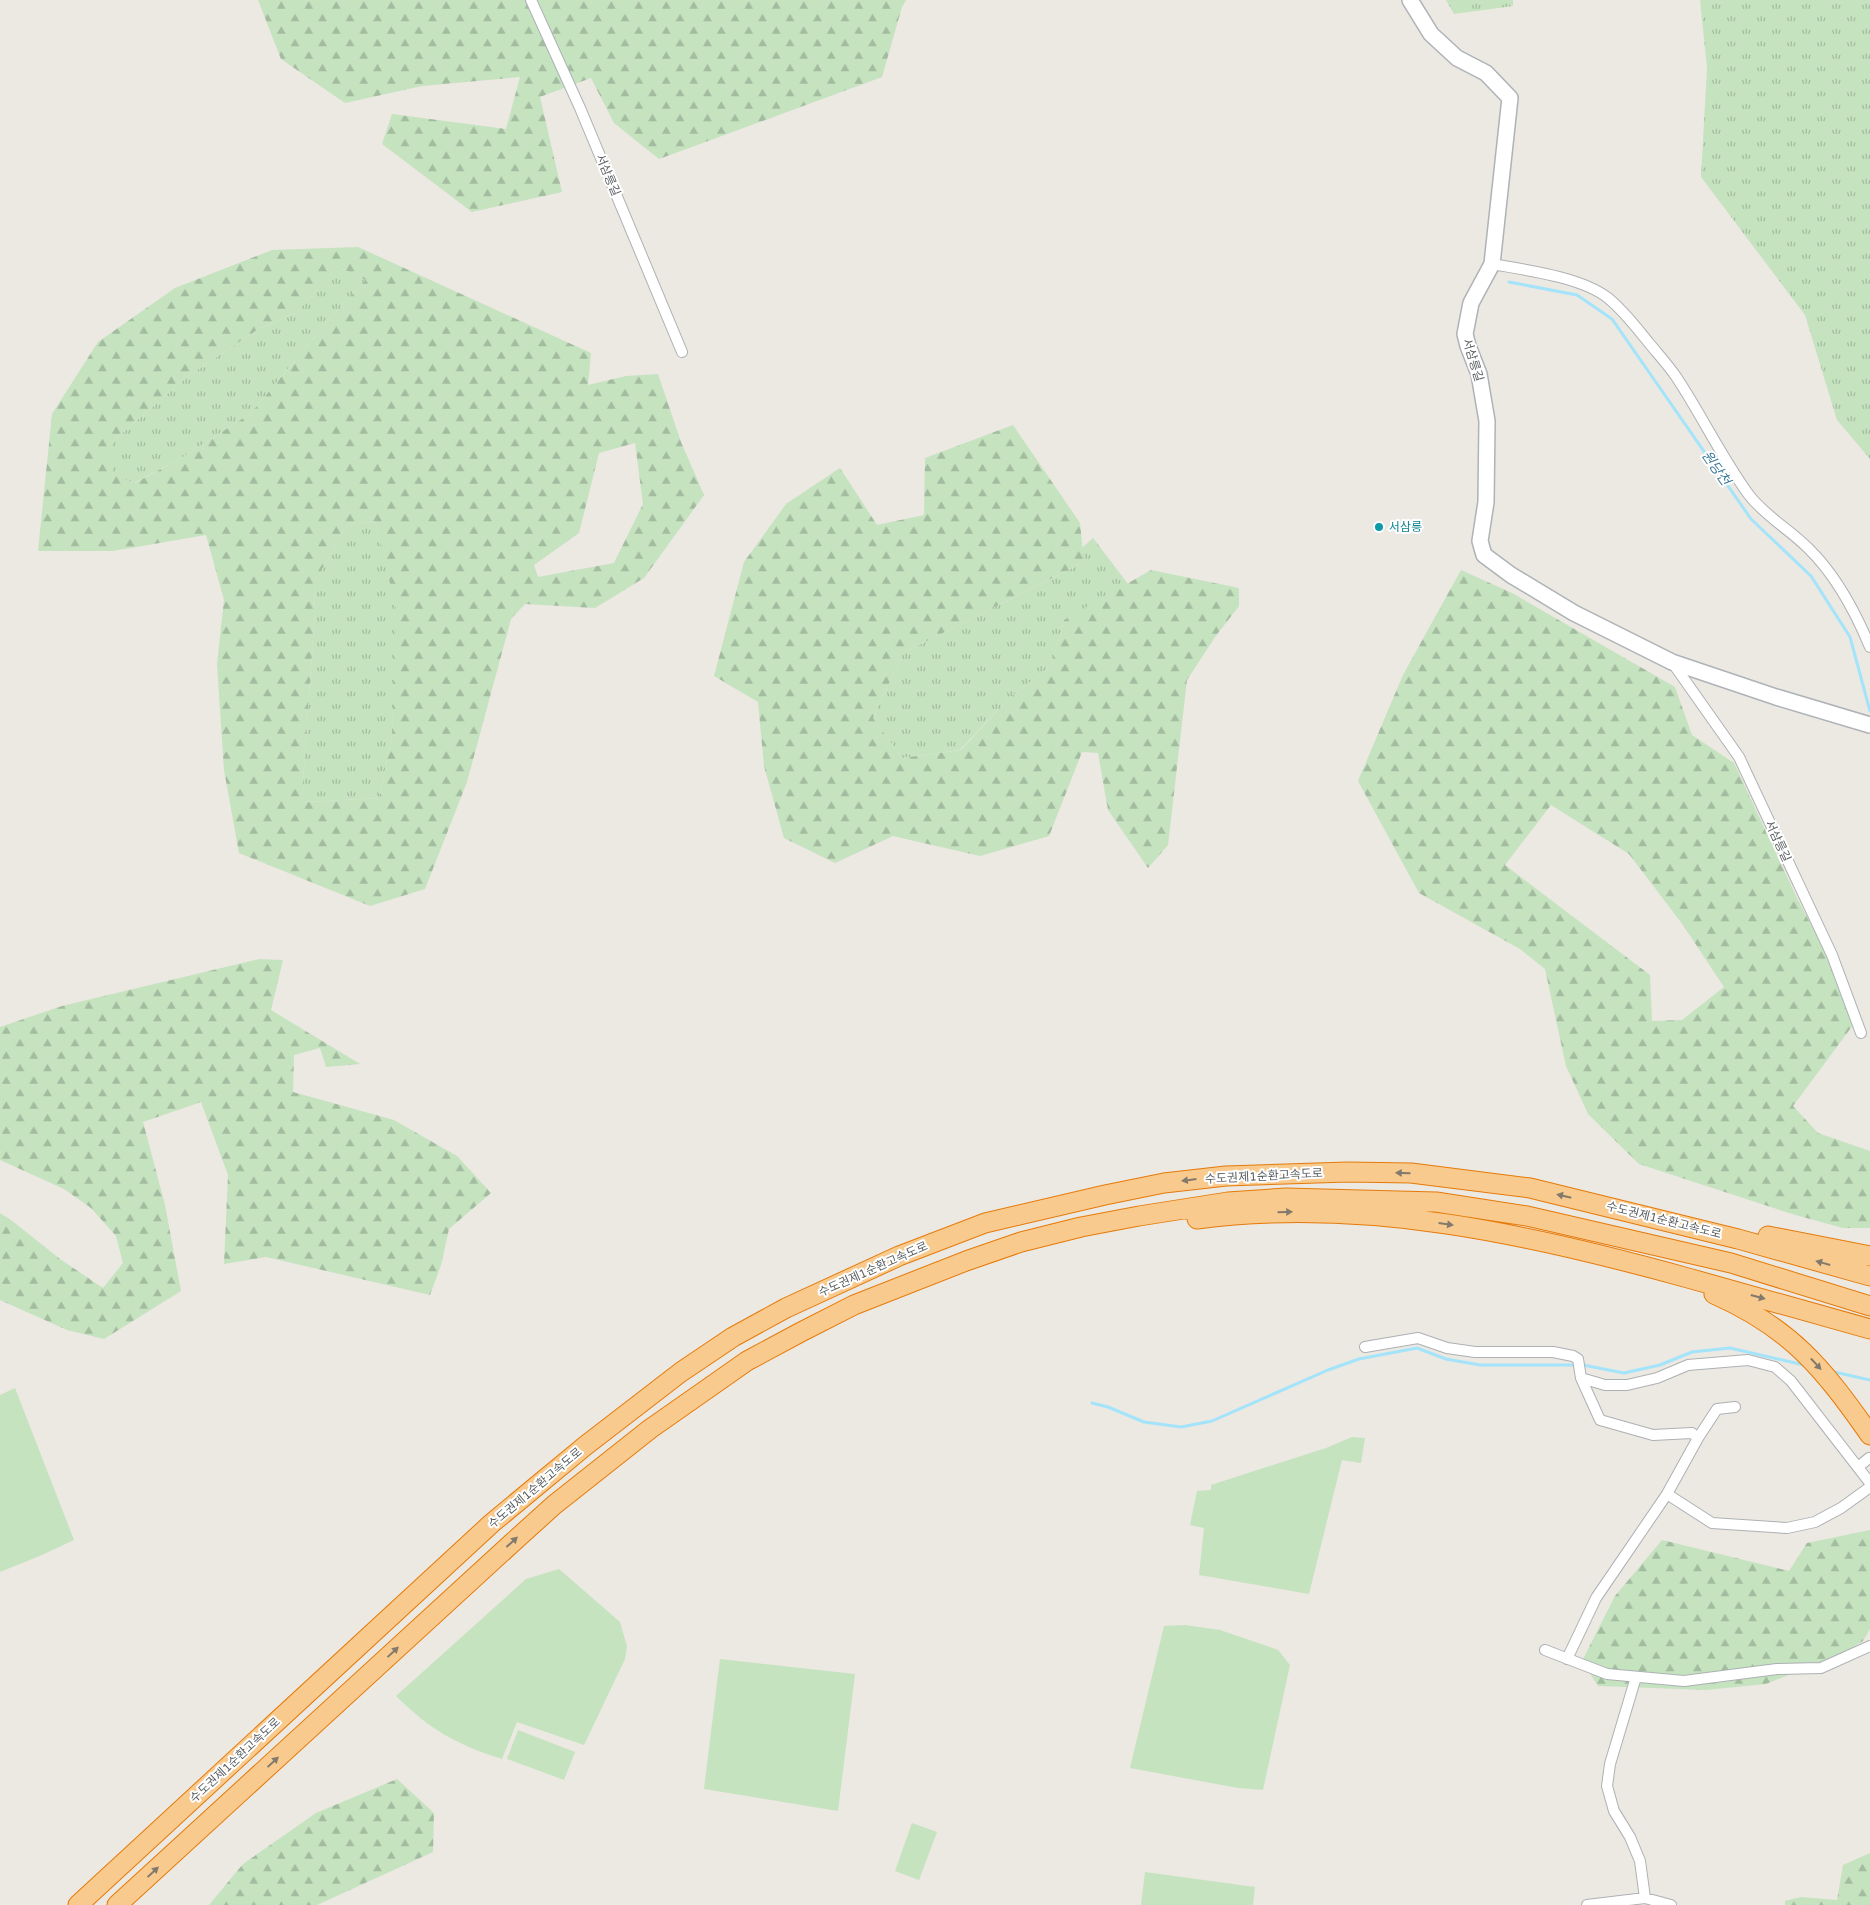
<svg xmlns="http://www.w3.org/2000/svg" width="1870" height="1905" font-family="'Varela Round','Noto Sans KR',sans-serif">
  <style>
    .grass { fill: url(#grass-tufts) }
    .forest { fill: url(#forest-firs); fill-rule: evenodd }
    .pitch { fill: #c5e3bf }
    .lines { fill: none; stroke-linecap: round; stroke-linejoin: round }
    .stream { stroke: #a3e4fb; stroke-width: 3 }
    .street-casing { stroke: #adb1b4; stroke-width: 12 }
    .secondary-casing { stroke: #aeb3b7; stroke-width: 18 }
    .highway-casing { stroke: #e57a09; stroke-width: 21 }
    .street { stroke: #fff; stroke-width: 10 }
    .secondary { stroke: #fff; stroke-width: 15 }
    .highway { stroke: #f9ca8d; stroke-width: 19 }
    .oneway { fill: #827a6d }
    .culture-dot { fill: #0f9aa8; stroke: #fff; stroke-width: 2 }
    .labels { text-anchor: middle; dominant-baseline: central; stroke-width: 4; stroke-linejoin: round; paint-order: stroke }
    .street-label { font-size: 12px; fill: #5a5f62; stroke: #fff }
    .culture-label { font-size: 12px; fill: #0d838f; stroke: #fff; text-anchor: start }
    .water-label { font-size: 14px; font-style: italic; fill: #3c7b9b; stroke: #fff }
  </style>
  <defs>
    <pattern id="grass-tufts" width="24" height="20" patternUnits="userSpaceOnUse" patternTransform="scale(1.25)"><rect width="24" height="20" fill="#c5e3bf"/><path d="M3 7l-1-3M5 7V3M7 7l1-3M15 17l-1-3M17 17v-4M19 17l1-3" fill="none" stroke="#a3bb9f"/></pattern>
    <pattern id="forest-firs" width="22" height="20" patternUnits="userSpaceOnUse" patternTransform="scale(1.25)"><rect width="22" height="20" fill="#c5e3bf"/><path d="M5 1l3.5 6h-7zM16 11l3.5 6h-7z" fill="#a3bb9f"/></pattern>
  </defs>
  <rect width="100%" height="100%" fill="#ece8e2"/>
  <path class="grass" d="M1446,0H1513V6L1454,14Z
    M1700,0H1870V459L1837,420L1805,315L1701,177L1707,68Z
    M337,266L365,280L328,321L251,413L183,457L134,483L112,474V442L188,376L257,330L296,313Z
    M375,521L397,608L392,736L379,798L303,802V780L315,611L314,583L348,524Z
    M1093,538L1128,584L1064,620L1052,665L1008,699L960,750L902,758L873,718L903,653L1084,562L1082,548Z"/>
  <path class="forest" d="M258,0H906L902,7L882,77L659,159L614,123L591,78L540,97L562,192L472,212L382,144L392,114L506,129L520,77L422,86L345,103L281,59Z
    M358,247L591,353L588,385L626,376L658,374L681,442L704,495L644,578L595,608L525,604L511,619L467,782L425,889L370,906L239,853L224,770L217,664L224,600L206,535L113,551H38L52,414L98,342L175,288L272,250ZM337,266L365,280L328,321L251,413L183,457L135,483L112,474V442L188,376L257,330L296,313ZM635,443L643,504L614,563L538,577L534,565L579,533L599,453ZM375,521L396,608L392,736L379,798L304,802L303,780L315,611L314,583L348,524Z
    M1013,425L1080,523L1084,562L903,653L873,718L902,758L961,750L1008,699L1052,665L1064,620L1151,570L1239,588V606L1215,637L1187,680L1168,845L1148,868L1108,810L1098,753L1082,752L1049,836L980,856L893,836L835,863L784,838L764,766L758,702L714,676L744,562L786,504L840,468L877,525L924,515L925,458Z
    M1461,570L1512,593L1675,687L1692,735L1734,763L1796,896L1859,1017L1793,1106L1818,1133L1870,1151V1228H1843L1792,1214L1639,1164L1588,1114L1566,1066L1545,969L1520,949L1419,893L1358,781L1403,675ZM1551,805L1629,854L1683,925L1724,987L1682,1020L1652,1021L1650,975L1505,865Z
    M259,959L283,960L271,1010L360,1064L326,1067L320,1048L294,1055L293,1092L394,1120L457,1156L491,1193L449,1229L441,1265L430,1295L266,1257L224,1264L228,1175L201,1102L143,1122L165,1205L181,1291L104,1339L67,1330L0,1300V1213L11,1220L60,1259L103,1288L123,1263L116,1236L91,1208L64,1189L0,1160V1027L62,1006Z
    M1870,1530V1629L1863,1641L1845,1652L1766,1684L1706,1690L1598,1686L1582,1661L1615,1596L1662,1540L1789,1571L1807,1543Z
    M397,1779L434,1813L433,1852L317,1905H209L243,1864L316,1813Z
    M1870,1853V1905H1785V1901L1801,1897L1837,1900L1843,1865Z"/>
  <path class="pitch" d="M15,1388L74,1540L42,1555L0,1572V1395Z
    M1352,1437L1365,1438L1361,1463L1342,1460L1309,1594L1199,1575L1204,1528L1190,1525L1197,1491L1211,1490V1485L1326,1448Z
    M559,1569L620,1622L627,1646L625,1659L584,1745L517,1722L502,1759C457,1745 429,1729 396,1696L526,1579Z
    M1185,1625L1220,1630L1270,1647L1278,1650L1290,1665L1263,1790L1238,1788L1130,1768L1164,1626Z
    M720,1659L855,1674L838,1811L704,1789Z
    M518,1730L575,1752L564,1780L507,1759Z
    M912,1823L937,1832L919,1880L895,1871Z
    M1145,1872L1255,1887L1253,1905H1141Z"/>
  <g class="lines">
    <path class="stream" d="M1509,282L1577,295L1612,319L1751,519L1811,576L1850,637L1870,711
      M1830,1371L1870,1380
      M1092,1403L1108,1407L1144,1422L1181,1427L1212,1421L1328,1370L1359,1359L1417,1348L1446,1359L1480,1365H1583L1624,1373L1660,1365L1692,1352L1730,1348L1804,1365"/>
    <g class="street-casing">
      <path id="street" d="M531,0L580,108L682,352
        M1492,264C1526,270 1581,277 1608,298C1624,311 1636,327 1649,343C1658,354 1669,366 1677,378C1702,416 1722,458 1749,495C1765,516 1789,529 1808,548C1836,575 1855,611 1870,647
        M1672,662L1739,757L1832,955L1861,1033
        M1365,1347L1418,1338L1447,1348L1475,1352H1553L1573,1356L1578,1359L1581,1378L1600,1420L1653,1435L1692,1433L1698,1438
        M1581,1378L1605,1385H1627L1657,1378L1688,1365L1748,1360L1775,1367L1791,1381L1870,1483
        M1858,1467L1869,1458
        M1667,1494L1712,1523L1787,1528L1815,1522L1841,1508L1870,1487
        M1545,1650L1607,1674L1684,1681L1777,1669L1821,1668L1870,1646
        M1567,1659L1596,1598L1667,1494L1698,1438L1717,1409L1735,1407
        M1636,1677L1610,1764L1607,1786L1614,1811L1630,1837L1640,1861L1645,1898
        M1587,1905L1645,1898L1671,1905"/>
    </g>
    <g class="secondary-casing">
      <path id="secondary" d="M1410,0L1431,34L1457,58L1486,73L1510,98L1492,264L1471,303L1465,334L1468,346L1479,374L1487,421L1486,502L1480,541L1484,555L1511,575L1574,613L1672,662L1776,697L1870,725"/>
    </g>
    <g class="highway-casing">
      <path id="highway" d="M1197,1219C1364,1197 1529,1234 1688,1278C1749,1295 1810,1312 1870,1329
        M1768,1236L1870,1256
        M1714,1294C1791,1328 1823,1368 1870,1435
        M78,1905L492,1523L585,1446L681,1372L733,1337L786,1308L899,1256L985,1223L1105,1195L1164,1183L1226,1176L1348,1172L1411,1173L1530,1188L1738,1239L1870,1276
        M117,1905L512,1543L554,1505L650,1429L747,1361L801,1332L854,1305L966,1261L1021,1242L1081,1227L1139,1216L1228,1202L1286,1198L1436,1202L1527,1216L1731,1263L1870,1306"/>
    </g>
    <use href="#street" class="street"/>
    <use href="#secondary" class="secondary"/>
    <use href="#highway" class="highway"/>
  </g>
  <defs><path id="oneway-solid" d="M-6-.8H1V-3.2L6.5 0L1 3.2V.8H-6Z" transform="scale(1.25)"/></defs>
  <g class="oneway">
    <use href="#oneway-solid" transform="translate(1403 1173) rotate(-179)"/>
    <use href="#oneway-solid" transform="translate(1189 1180) rotate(173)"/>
    <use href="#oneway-solid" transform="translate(1564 1196) rotate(-167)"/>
    <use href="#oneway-solid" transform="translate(1285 1212) rotate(-1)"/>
    <use href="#oneway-solid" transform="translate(1446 1224) rotate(8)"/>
    <use href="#oneway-solid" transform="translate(1823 1263) rotate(-164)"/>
    <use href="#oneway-solid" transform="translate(1758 1297) rotate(15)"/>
    <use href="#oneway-solid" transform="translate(1816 1364) rotate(47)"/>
    <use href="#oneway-solid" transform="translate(512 1542) rotate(-42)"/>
    <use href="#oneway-solid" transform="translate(393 1652) rotate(-43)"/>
    <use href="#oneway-solid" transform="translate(273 1762) rotate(-43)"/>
    <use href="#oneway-solid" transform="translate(153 1872) rotate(-43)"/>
  </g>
  <circle class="culture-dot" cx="1379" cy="527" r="5"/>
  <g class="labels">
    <g class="street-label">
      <text transform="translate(608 175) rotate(67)">서삼릉길</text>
      <text transform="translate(1473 360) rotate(73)">서삼릉길</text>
      <text transform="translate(1778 841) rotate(65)">서삼릉길</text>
      <text transform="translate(1264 1176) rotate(-3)">수도권제1순환고속도로</text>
      <text transform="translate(1664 1220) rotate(14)">수도권제1순환고속도로</text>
      <text transform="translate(873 1269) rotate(-24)">수도권제1순환고속도로</text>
      <text transform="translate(535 1488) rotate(-40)">수도권제1순환고속도로</text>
      <text transform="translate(235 1760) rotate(-43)">수도권제1순환고속도로</text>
    </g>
    <g class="culture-label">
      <text x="1389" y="527">서삼릉</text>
    </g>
    <g class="water-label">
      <text transform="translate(1716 468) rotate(55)">원당천</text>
    </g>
  </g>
</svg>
